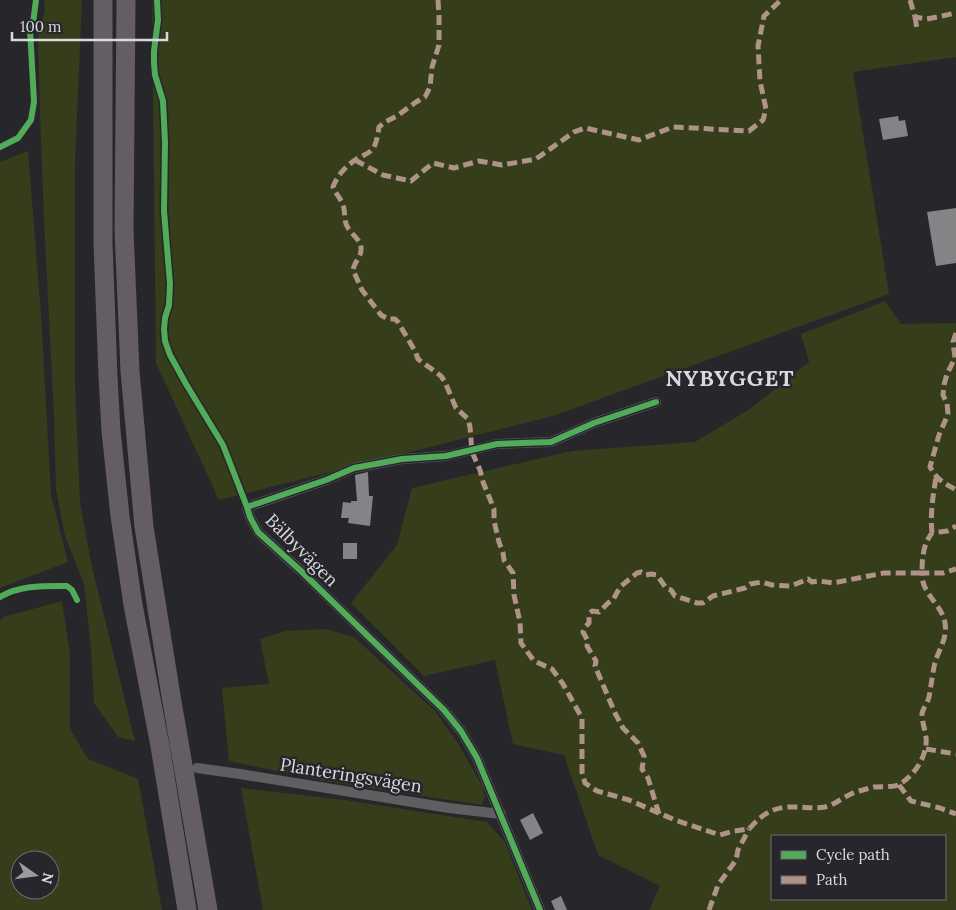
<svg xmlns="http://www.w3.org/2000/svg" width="956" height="910" font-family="Lora,serif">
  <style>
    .green { fill: #353d1b; fill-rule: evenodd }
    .building { fill: #848487 }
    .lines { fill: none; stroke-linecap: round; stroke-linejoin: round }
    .street { stroke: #5f5f61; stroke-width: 10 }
    .highway { stroke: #645d64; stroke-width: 19 }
    .quiet { stroke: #af9288; stroke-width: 5; stroke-dasharray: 10 5; stroke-linecap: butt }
    .cycleway-casing { stroke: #26262c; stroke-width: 9 }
    .cycleway { stroke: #51ab58; stroke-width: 6 }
    .labels { text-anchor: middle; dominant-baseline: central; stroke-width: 5; stroke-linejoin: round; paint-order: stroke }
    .street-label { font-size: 18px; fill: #dadade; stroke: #26262c }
    .district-label { font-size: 22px; font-weight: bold; letter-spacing: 1px; fill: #dadade; stroke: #26262c }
  </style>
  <rect width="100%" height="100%" fill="#27272b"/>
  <path class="green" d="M44,0H82L75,162V386L80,503L92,567L135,741L118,737L94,703L91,648L84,584L65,536L56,490L54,416L44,220L40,113L38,35L45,11Z
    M152,0H956V57L853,72L889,294L553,416L219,500L156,363Z
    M28,151L41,314L51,495L68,562L0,588V162Z
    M885,301L901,324L956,323V910H649L660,886L598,855L564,755L513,744L495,660L424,676L351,603L397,545L412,488L572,451L695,442L750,409L809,362L801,334ZM772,836H945V899H772Z
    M62,601L70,655V729L88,759L138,779L162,910H0V621L3,617ZM20,860H50V890H20Z
    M326,629L354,637L435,711L457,742L483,787L485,797L482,805L324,781L229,761L222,688L269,684L260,639L286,631Z
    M241,788L345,800L487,822L505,842L532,910H263Z"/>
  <path class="building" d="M898,116L899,121L905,120L908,136L883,140L879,119Z
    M956,208V263L936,266L927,212Z
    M368,472L369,496H373L370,526L348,523L349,518H341L343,502L351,503V501H357L355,475Z
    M343,543H357V559H343Z
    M533,813L543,833L530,840L520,820Z
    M561,896L567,910H555L551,901Z"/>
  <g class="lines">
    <path class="street" d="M197,768L240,774L449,808L501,814
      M540,910L477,758L461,731L444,710L301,571L258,532L250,517L247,507L326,480L354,468L402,459L446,456L497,444L551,442L594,423L656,402"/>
    <path class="highway" d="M103,0V243L108,376L111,431L120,516L133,605L160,746L187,910
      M126,0L124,230L130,371L144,527L171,696L208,910"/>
    <path class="quiet" d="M438,0L439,16V45L432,67L430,87L425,97L416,102L397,116L385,122L379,127C378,134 377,141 374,147C370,154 361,156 355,160C345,167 337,176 333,187C336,194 341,199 343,205C346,213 343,220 348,228C352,235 361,240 361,248C362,256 354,262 353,270L362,290L381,315L388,319H395L398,322L415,351L418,359L441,376L445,382L456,408L468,419L470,427L472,452L480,470L483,482L494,509V521L499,542L503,553L504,560L513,573L514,595L520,622L521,643L534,661L552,669L563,684L582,718V772L585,783L597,791L629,800L675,820L720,835L734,831L749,829C762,814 774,806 795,807C805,807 815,809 825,807C835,805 847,794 859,791C864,790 869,788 874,787C881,786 894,788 900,784C915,775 928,755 926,737C925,729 922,722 922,714C923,708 928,702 929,697C931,687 932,677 934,667C937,651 948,640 945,623C942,604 921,594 922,573H943L956,569
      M910,0L915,17L927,19L956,13
      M915,17L917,29
      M355,160L383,175L411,181L433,163L454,168L479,161L502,165L536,159L574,132L585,128L639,140L673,127L749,131L763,120L766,109L760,81L758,46L764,16L781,0
      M956,333L953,342L955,358L947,374L944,385L943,395L947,403L948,414L939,435L930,467C938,481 943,482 956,490
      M932,533C930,514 933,496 936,477
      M926,749L956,754
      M899,785L911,801L940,808L956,814
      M659,814L648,778L642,769L644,756L638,743L623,728L615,713L595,666L596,661L587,646L588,641L583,632L585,627L589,623V614L592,611L599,612L608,603L613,600L620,587L637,573L641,572L646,575L651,574L657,575L666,588L671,590L675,596L697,603H703L713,596L745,588L750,584L762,582L772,585L791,586L808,579L812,582L819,581L833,583L884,573H922C922,559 923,544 932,533L947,531L956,526
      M709,910L718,885L736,860L738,850L749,829"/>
    <g class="cycleway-casing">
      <path id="cycleway" d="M157,0L158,20L154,51V63L155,75L163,101L165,142L164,211L170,284L169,305L165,318L164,329L165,341L170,355L186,384L223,445L247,507
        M0,147L18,138L31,120L34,102L30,29L33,23L36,0
        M0,597C20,585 44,586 67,586L72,590L77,600
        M540,910L477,758L461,731L444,710L301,571L258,532L250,517L247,507L326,480L354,468L402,459L446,456L497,444L551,442L594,423L656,402"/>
    </g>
    <use href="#cycleway" class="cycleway"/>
  </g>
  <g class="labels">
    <g class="street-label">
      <text transform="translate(302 550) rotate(45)">Bälbyvägen</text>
      <text transform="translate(351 775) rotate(9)">Planteringsvägen</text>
    </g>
    <g class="district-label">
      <text x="730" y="378">NYBYGGET</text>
    </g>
  </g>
  <rect x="771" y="835" width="175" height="65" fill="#26262c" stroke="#6e6e73"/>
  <rect x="781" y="851" width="25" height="8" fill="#51ab58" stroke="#6e6e73"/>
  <text x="816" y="860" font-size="15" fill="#dadade">Cycle path</text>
  <rect x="781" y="876" width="25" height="8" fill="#af9288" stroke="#6e6e73"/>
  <text x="816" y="885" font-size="15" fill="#dadade">Path</text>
  <g transform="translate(35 875) rotate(104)"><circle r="24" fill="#26262c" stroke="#6e6e73"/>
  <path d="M0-4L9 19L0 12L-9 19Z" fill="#9b9b9f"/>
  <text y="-8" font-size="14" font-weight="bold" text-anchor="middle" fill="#dadade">N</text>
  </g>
  <path d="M12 32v8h155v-8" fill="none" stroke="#dadade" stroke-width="2.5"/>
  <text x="20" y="32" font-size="15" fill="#dadade" stroke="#26262c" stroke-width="4" paint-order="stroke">100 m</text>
</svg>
